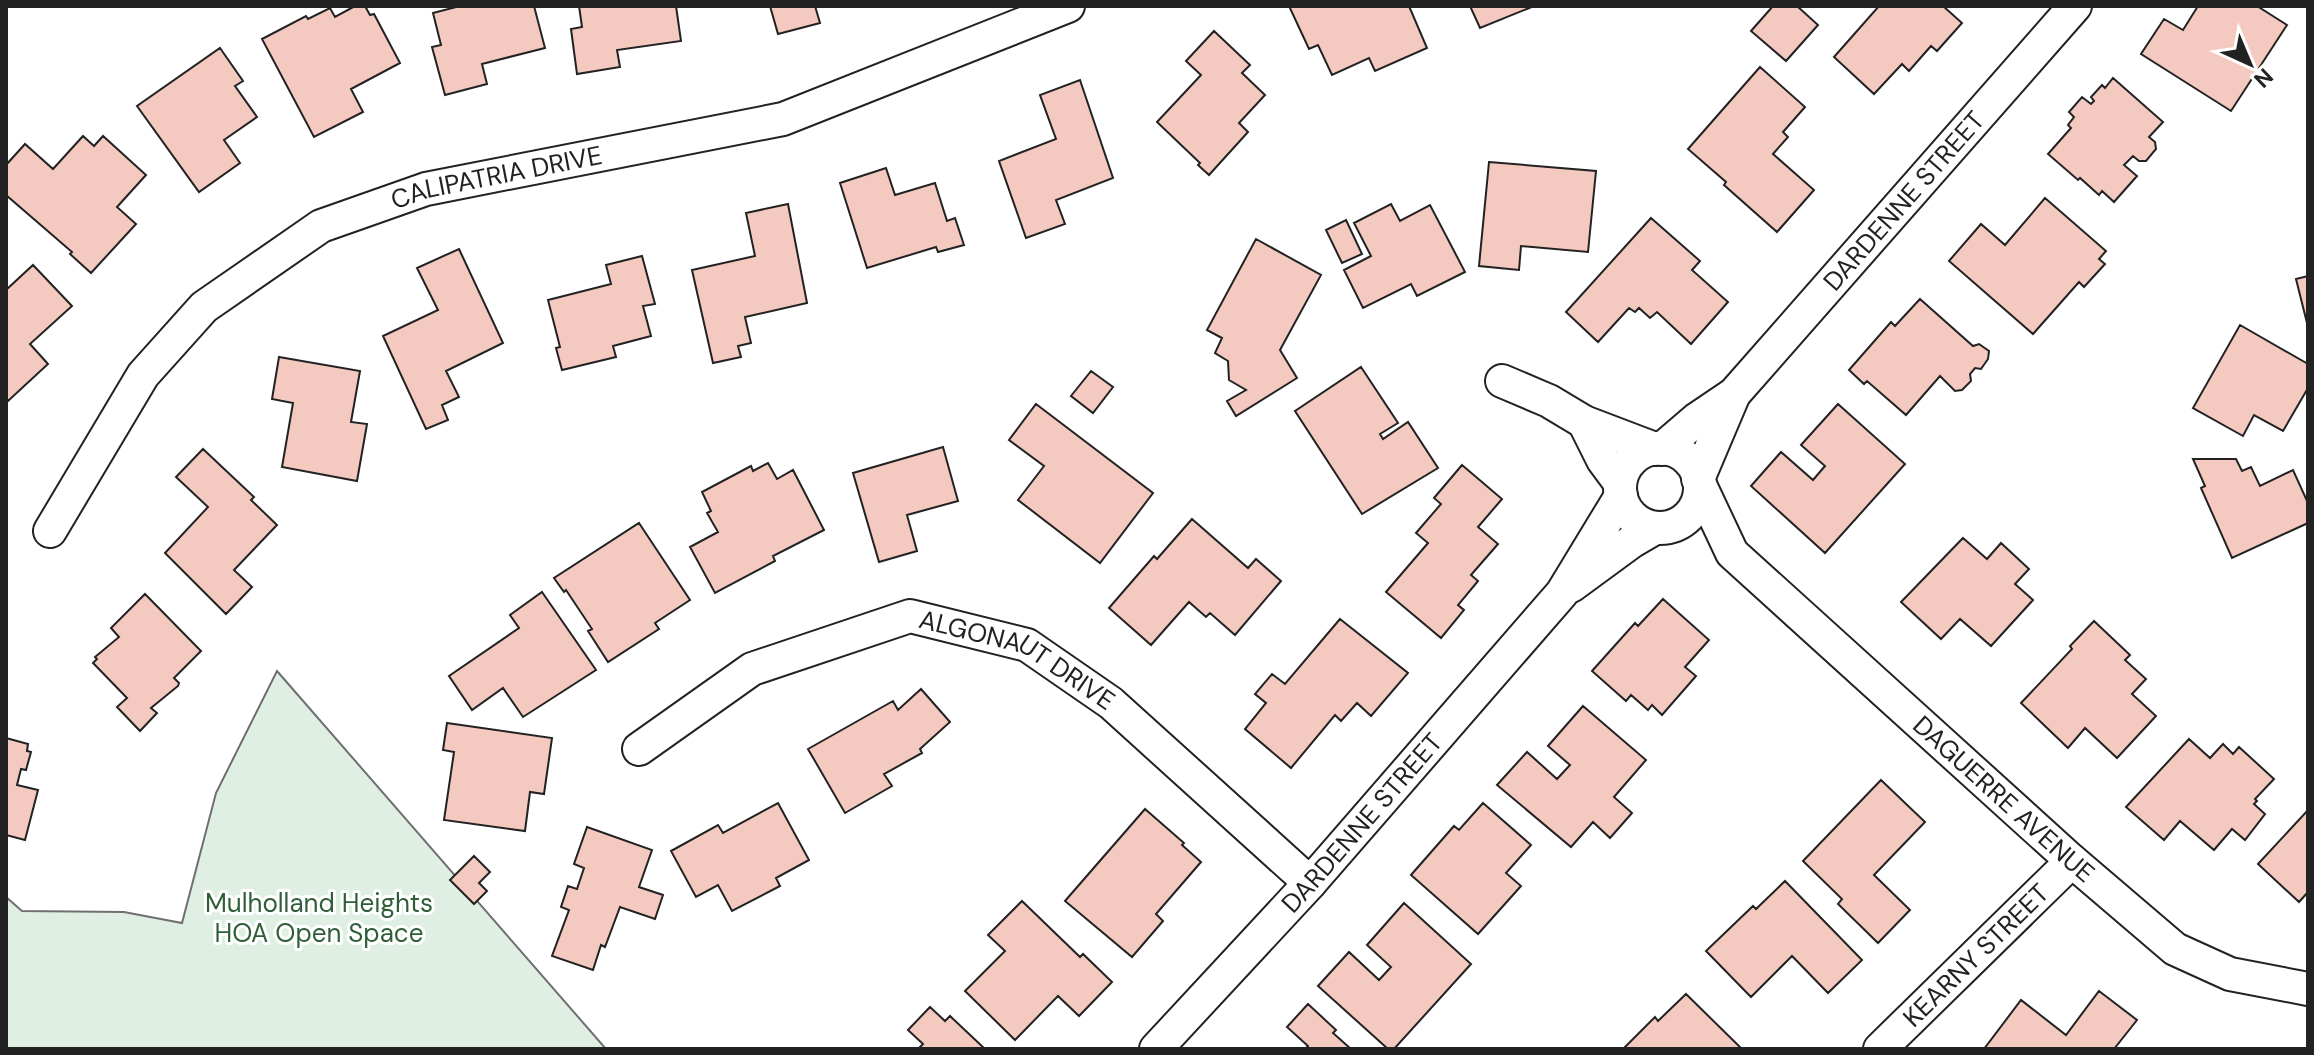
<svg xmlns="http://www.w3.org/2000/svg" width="2314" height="1055" font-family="'DM Sans',sans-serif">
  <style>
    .green { fill: #e0efe3; stroke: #6f6f6f; stroke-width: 2 }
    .building { fill: #f3c9c0; stroke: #222; stroke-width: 2 }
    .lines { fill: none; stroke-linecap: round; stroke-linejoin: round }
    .minor-casing { stroke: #222; stroke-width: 36 }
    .minor { stroke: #fff; stroke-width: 32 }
    .labels { text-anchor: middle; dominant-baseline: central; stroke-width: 6; stroke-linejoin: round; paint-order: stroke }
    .street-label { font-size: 26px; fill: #222; stroke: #fff }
    .park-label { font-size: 26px; fill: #2f5e38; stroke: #fff }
  </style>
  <rect width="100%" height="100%" fill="#fff"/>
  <path class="green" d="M277,671L606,1049H6V897L22,911L124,912L182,923L216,793Z"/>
  <path class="building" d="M355,6H365L370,15L374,14L400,63L351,89L363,112L314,137L262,39L306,16L308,19L330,8L335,17Z
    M460,6H534L545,48L482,64L487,84L445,95L432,47L441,45L433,13Z
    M579,6H676L681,41L617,50L620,67L577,74L571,29L582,27Z
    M770,6H815L820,23L778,34Z
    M1289,6H1409L1427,48L1375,71L1369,58L1332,75L1318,45L1309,49Z
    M1470,6H1534L1480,28Z
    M1773,6H1797L1818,25L1786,61L1751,31Z
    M1879,6H1943L1962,23L1937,51L1931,46L1909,71L1902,64L1874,94L1834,57Z
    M2198,6H2257L2287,25L2231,111L2141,54L2164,19L2183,30Z
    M1214,31L1250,65L1242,73L1265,95L1239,123L1248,132L1209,175L1198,165L1200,163L1157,122L1201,75L1186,61Z
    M220,48L243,81L235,86L257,117L224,140L240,163L199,192L137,106Z
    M1760,67L1805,107L1783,132L1788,137L1773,154L1814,190L1777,232L1724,185L1726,182L1688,149Z
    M2113,78L2163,122L2149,137L2155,142L2156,149L2146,161H2139L2133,156L2124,165L2137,176L2114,202L2102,191L2099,195L2080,178L2078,180L2048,154L2071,128L2068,125L2074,117L2069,112L2082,97L2091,104L2094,101L2091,97L2102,85L2105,88Z
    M1080,80L1113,178L1056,200L1065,224L1026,238L999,161L1056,139L1040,95Z
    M83,136L94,146L103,136L146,175L117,207L136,224L91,273L70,254L72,252L6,195V165L25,144L53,169Z
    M1489,162L1596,171L1588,252L1521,246L1519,270L1479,266Z
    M886,168L895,195L935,183L947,221L955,218L964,245L938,252L936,247L867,268L840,183Z
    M2045,198L2106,251L2099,259L2105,264L2084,287L2079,282L2033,334L1949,261L1981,224L2005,245Z
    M788,204L807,303L745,317L751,343L738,346L741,357L713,363L692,270L755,256L746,213Z
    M1391,204L1400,221L1430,205L1465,272L1417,296L1411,284L1363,308L1344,270L1371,256L1354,223Z
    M1651,218L1700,261L1692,270L1728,302L1691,344L1657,312L1650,318L1639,308L1635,312L1629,308L1598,342L1566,312Z
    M1346,220L1362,254L1342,263L1326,230Z
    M1256,239L1321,275L1280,350L1297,378L1236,416L1227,401L1246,390L1229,380L1228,361L1215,353L1222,338L1207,330Z
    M459,249L503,343L446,371L459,397L442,405L448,420L426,429L383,336L438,310L417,268Z
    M642,256L655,304L643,306L651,336L613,346L616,357L562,370L556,348L560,347L548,300L611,284L606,265Z
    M33,265L72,306L30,344L48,364L8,401L6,398V290Z
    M2308,276V327L2296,279Z
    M1920,299L1973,346L1979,344L1989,351L1988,359L1981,369L1975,368L1970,374L1971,381L1962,390L1955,391L1940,376L1906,415L1867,381L1864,384L1849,370L1891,322L1895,326Z
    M2240,325L2308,364V388L2283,431L2254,415L2243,436L2193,408Z
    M279,357L360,371L351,422L367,424L357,481L282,467L293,403L272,399Z
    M1361,367L1398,423L1380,434L1383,439L1408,422L1438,468L1362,514L1295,411Z
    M1091,371L1113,387L1093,413L1071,396Z
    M1036,404L1153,493L1100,563L1018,500L1044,466L1009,440Z
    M1838,404L1905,464L1825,553L1751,486L1781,452L1813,480L1825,466L1801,445Z
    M943,447L958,501L907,515L917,551L879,562L853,473Z
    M203,449L254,497L251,500L277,525L234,570L252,587L226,614L165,553L208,507L176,477Z
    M2193,459H2236L2242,471L2251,467L2260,486L2293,470L2308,503V523L2232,558L2201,488L2205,486Z
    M768,463L777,479L793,470L824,530L773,556L775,561L715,593L690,547L718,532L707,513L711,511L702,492L751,466L753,471Z
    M1462,465L1502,499L1478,527L1498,544L1471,575L1478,581L1458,605L1464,610L1441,638L1386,592L1428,543L1416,533L1441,504L1434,498Z
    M1192,519L1248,568L1256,559L1281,581L1235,635L1210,613L1206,617L1189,602L1151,645L1109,608L1154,556L1157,559Z
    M639,523L690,600L655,623L659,629L608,662L588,631L592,629L566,590L564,592L554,578Z
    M1963,538L1987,559L2001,543L2029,569L2015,584L2033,600L1991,646L1960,619L1941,639L1901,602Z
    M542,592L596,670L523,717L503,688L472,710L449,676L519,628L510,615Z
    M145,594L201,651L174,678L179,683L178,686L151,708L157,713L140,731L117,707L127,698L93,663L97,659L95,657L119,637L111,628Z
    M1663,599L1709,640L1685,667L1696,676L1662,715L1652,705L1648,710L1631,695L1626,701L1592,671L1635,623L1638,626Z
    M1340,619L1408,673L1371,716L1357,703L1341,721L1335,715L1291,768L1245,729L1266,703L1255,694L1272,674L1285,684Z
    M2094,621L2130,655L2125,660L2146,679L2132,694L2156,716L2117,758L2085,728L2068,748L2021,703L2072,649L2070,646Z
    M921,689L950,722L920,749L922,753L884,774L892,786L845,813L808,749L893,701L898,710Z
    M1583,706L1646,760L1614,797L1632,813L1610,838L1593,822L1571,847L1497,785L1527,752L1557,779L1570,765L1548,746Z
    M447,723L552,738L544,794L530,792L525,831L444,820L454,752L443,750Z
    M6,738L28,744L27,751L31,752L26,770L21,769L17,785L38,790L25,840L6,835Z
    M2189,739L2210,758L2223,744L2233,754L2239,747L2274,779L2255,799L2257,801L2254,804L2265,814L2245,840L2232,829L2214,850L2180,821L2164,840L2126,807Z
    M1881,780L1925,822L1874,875L1910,910L1878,943L1838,904L1842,899L1803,861Z
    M778,803L809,860L776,878L780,886L732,911L718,885L696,897L671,851L718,825L723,833Z
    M1483,803L1531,845L1506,873L1521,886L1478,934L1411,875L1454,826L1459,830Z
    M1145,809L1184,843L1182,845L1201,862L1156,914L1163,921L1132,957L1065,901Z
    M2308,810V892L2299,902L2258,864Z
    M587,827L652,850L639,887L663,895L655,919L620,907L605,947L601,945L593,970L552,956L569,910L561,907L568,886L577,889L584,868L574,864Z
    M474,856L490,872L479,883L487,891L474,904L450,880Z
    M1785,881L1862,960L1828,993L1792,956L1751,997L1706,951L1753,906L1756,909Z
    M1022,901L1080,957L1083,954L1112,982L1079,1016L1058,996L1015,1040L965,991L1005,951L988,935Z
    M1404,903L1471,964L1394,1049H1388L1318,986L1349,952L1379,980L1391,967L1367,945Z
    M2099,991L2137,1020L2114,1049H1984L2021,1000L2066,1035Z
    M1686,994L1742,1049H1623L1655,1017L1658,1021Z
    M1308,1004L1336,1030L1333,1033L1351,1049H1305L1308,1046L1287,1027Z
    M930,1007L945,1021L950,1016L985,1049H918L923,1044L908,1030Z"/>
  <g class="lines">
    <g class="minor-casing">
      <g id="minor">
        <path d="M1502,381L1549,401L1584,422L1655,449"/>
        <path d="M1584,422L1603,460L1620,483"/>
        <circle cx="1660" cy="488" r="40"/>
        <path id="s1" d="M1662,449L1697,419L1734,394L2075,6"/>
        <path d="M1698,479L1734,394"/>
        <path id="s2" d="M1700,485L1732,553L2072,861L2175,949L2230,974L2308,989"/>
        <path id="s3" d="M50,531L143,375L204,307L321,226L426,189L783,119L1068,6"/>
        <path d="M1571,586L1631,542L1655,528"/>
        <path id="s4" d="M639,749L752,669L910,616L1027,645L1111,703L1310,883"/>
        <path id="s5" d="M1156,1049L1310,883L1562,593L1621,496"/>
        <path id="s6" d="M1880,1049L2072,861"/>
      </g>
    </g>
    <use href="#minor" class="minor"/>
  </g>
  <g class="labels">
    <g class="street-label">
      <text stroke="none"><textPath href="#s3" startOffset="598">CALIPATRIA DRIVE</textPath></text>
      <text stroke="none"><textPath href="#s1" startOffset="348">DARDENNE STREET</textPath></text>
      <text stroke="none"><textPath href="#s4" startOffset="422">ALGONAUT DRIVE</textPath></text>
      <text stroke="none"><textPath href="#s2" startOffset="442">DAGUERRE AVENUE</textPath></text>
      <text stroke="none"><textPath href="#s5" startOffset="306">DARDENNE STREET</textPath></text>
      <text stroke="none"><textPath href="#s6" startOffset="134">KEARNY STREET</textPath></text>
    </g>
    <g class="park-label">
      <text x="319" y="903">Mulholland Heights<tspan x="319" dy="30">HOA Open Space</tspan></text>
    </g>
  </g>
  <rect width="2314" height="1055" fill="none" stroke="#222222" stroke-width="16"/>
  <g transform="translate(2250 64) rotate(136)" stroke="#ffffff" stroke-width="6" paint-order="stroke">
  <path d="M0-6L14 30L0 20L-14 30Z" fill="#222222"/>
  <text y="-12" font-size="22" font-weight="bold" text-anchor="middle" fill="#222222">N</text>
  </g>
</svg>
